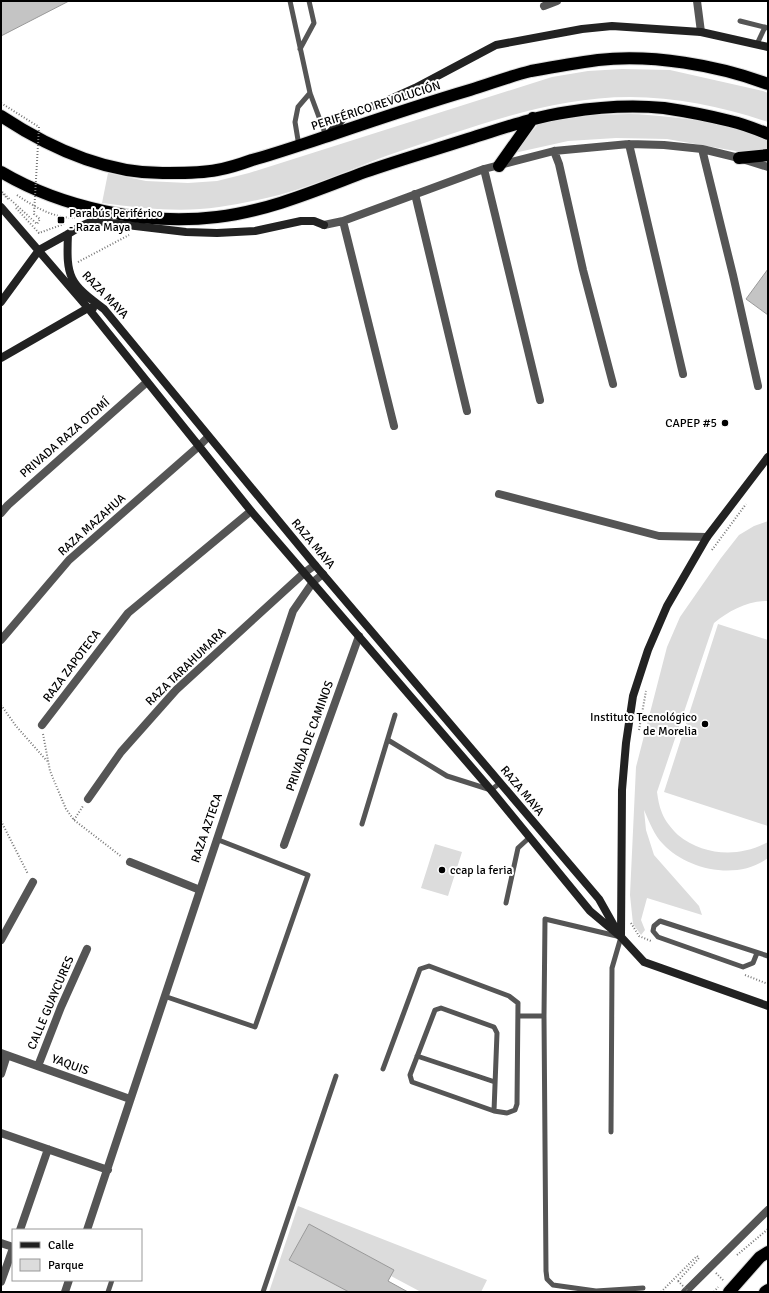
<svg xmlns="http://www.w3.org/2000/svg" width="769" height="1293" font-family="Signika,sans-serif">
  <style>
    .green { fill: #dcdcdc }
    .building { fill: #c4c4c4; stroke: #999 }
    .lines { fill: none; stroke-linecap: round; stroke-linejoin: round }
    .highway-casing { stroke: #dbdbdb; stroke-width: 14 }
    .path { stroke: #777; stroke-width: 2; stroke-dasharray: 1 2; stroke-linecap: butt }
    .lane { stroke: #555; stroke-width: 5 }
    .street { stroke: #555; stroke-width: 8 }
    .secondary { stroke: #222; stroke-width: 8 }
    .highway { stroke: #000; stroke-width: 12 }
    .path-bridge { stroke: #777; stroke-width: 2; stroke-dasharray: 1 2; stroke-linecap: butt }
    .poi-dot { fill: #000; stroke: #fff; stroke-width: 1.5 }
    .labels { text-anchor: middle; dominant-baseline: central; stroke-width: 4; stroke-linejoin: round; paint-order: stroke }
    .street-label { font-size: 12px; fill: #000; stroke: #fff }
    .poi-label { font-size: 12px; fill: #000; stroke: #fff; text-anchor: start }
  </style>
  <rect width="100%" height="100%" fill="#fff"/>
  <path class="green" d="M622,69L670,70L763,91L768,93V122C724,107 676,97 630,97C568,97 509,115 451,134C430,141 408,148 386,156C351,169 316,185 279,195C259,200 239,204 219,207C180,213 140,208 102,203L108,173L146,181L188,183L217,181L249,173L552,77L588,71Z
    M593,115C611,115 630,113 648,115C688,118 730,124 768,139V150L741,152L667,139L616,138L568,141L514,153L539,123Z
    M768,521V601C747,601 729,611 714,623L657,792C658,799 659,806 662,813C665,821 672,829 678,835C704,856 739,858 768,842V858C738,881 687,870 663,844C654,835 649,821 644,810L646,830L654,855L699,906L702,915L647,898L641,920L645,930L641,935L633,924L630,895L636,767L667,647L680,617L721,558L739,535L754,526Z
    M718,624L768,640V826L664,792Z
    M435,844L462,852L448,896L421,888Z
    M298,1206L487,1280L481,1292H421L391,1276L394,1270L309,1224L289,1260L349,1292H269Z"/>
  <path class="building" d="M1,1H69L1,36Z
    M768,269V315L746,299Z
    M309,1224L394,1270L388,1281L408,1292H349L289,1260Z"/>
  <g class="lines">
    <g class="highway-casing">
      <path id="highway" d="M1,116C51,149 108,175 169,173C185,173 202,173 217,170C229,168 241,164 252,160C278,153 303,144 328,136C375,120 422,104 470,90C490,84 510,76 531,71C553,67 576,63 598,60C652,54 717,65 768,84
        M739,158L768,155
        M499,166L533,118
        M1,172C62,208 146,226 217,217C269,211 317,190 365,172C399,160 434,150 468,139C501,129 533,117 568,112C599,107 633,105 664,108C684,111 710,116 730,121C743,124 756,129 768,134
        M729,1292L760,1257L768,1252
        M765,1292L768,1290"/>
    </g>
    <path class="path" d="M1,192L8,199
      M17,195C34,207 54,218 75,218
      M16,208L39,233L64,224
      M78,262L129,235
      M712,550L746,504
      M1,705L16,726L47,761
      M639,730L646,691
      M43,734L50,771L66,809L74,820L122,857
      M74,820L83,806
      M1,821L28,874
      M631,923L639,936L651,941
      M745,975L768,984
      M737,1255L768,1229
      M716,1273L724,1281
      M661,1292L697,1256L699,1258L678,1281
      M714,1292L718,1287"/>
    <path class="lane" d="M290,1L310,93L326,136
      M740,21L768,28
      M757,44L765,27
      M300,49L314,23L309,1
      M299,146L295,122L298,107L310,93
      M388,740L447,776L491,790L500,783
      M362,824L395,715
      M506,903L518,848L530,837
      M757,953L753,963L743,967L658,937L653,931L654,926L660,921L768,956
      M164,996L255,1027L308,875L216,839
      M518,1016H544
      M417,1056L495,1082
      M383,1069L420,969L429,966L509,996L518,1003L517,1104L515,1110L507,1113L494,1111L412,1082L410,1075L435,1010L441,1008L494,1027L497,1033L494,1111
      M611,1132L612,968L621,937L545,919L544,1016L546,1271L547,1279L553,1285L596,1291L643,1288
      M108,1292L112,1280
      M263,1292L336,1076"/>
    <path class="street" d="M697,1L701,32
      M544,6L557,1
      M629,144L683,374
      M702,149L733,275L758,386
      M554,151L559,164L583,270L613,384
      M484,169L540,400
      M415,194L467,411
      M343,221L394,426
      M324,225L343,221L484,169L554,151L629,144L664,145L702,149L739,158L768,167
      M499,494L659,536L707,537
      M1,513L8,505L147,382
      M1,640L69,560L199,446L208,437
      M42,725L128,613L251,511
      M88,799L121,752L176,690L304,573L315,565
      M284,845L359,636
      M130,862L200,890
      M1,940L33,882
      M1,1053L130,1099
      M38,1066L61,1007L87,949
      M1,1074L7,1055
      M1,1133L108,1170
      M20,1230L48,1149
      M87,1230L293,611L313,582L323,574
      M1,1243L13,1247
      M1,1282L13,1248
      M65,1292L69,1280
      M685,1292L768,1210"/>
    <path class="secondary" d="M327,136L345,116L384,102L415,88L496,45L582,29L612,26L701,32L768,47
      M1,207L88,308L251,511L491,790L590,911L621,937L644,962L768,1006
      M93,221L186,232L217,233L255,231L301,221H314L324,225
      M68,234C66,278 69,283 104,309L315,565L599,899L617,931
      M1,302L39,250L68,234L81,226L93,221H98
      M1,358L88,308H93
      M621,936L622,790L626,743L633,696L648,650L667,606L707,537L768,457"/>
    <use href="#highway" class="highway"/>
    <path class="path-bridge" d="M1,103L39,127L34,214L40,219L37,224L1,191
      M678,1281L689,1292"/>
  </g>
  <g class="poi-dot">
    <rect x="57" y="216" width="8" height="8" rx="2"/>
    <circle cx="725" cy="423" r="4"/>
    <circle cx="705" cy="724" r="4"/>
    <circle cx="442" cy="870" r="4"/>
  </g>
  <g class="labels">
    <g class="street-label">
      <text transform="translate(376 106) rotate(-18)">PERIFÉRICO REVOLUCIÓN</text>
      <text transform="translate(105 295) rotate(46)">RAZA MAYA</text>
      <text transform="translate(65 438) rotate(-41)">PRIVADA RAZA OTOMÍ</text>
      <text transform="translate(92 525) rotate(-42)">RAZA MAZAHUA</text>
      <text transform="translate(313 544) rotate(50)">RAZA MAYA</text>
      <text transform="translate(72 666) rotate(-53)">RAZA ZAPOTECA</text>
      <text transform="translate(186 667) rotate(-44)">RAZA TARAHUMARA</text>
      <text transform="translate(310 736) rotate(-70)">PRIVADA DE CAMINOS</text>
      <text transform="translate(522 791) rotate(50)">RAZA MAYA</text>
      <text transform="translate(207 828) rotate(-71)">RAZA AZTECA</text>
      <text transform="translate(51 1003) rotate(-67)">CALLE GUAYCURES</text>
      <text transform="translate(70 1065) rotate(20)">YAQUIS</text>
    </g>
    <g class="poi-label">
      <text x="69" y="213">Parabús Periférico<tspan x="69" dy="14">- Raza Maya</tspan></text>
      <text x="717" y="423" text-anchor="end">CAPEP #5</text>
      <text x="697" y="717" text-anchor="end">Instituto Tecnológico<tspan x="697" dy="14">de Morelia</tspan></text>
      <text x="450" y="870">ccap la feria</text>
    </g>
  </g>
  <rect width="769" height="1293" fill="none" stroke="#000000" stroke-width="4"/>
  <rect x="12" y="1229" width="130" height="52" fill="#ffffff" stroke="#999999"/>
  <rect x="20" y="1242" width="20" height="6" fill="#222222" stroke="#999999"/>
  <text x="48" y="1249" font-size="12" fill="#000000">Calle</text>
  <rect x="20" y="1259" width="20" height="12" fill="#dcdcdc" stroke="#999999"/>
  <text x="48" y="1269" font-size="12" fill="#000000">Parque</text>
</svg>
